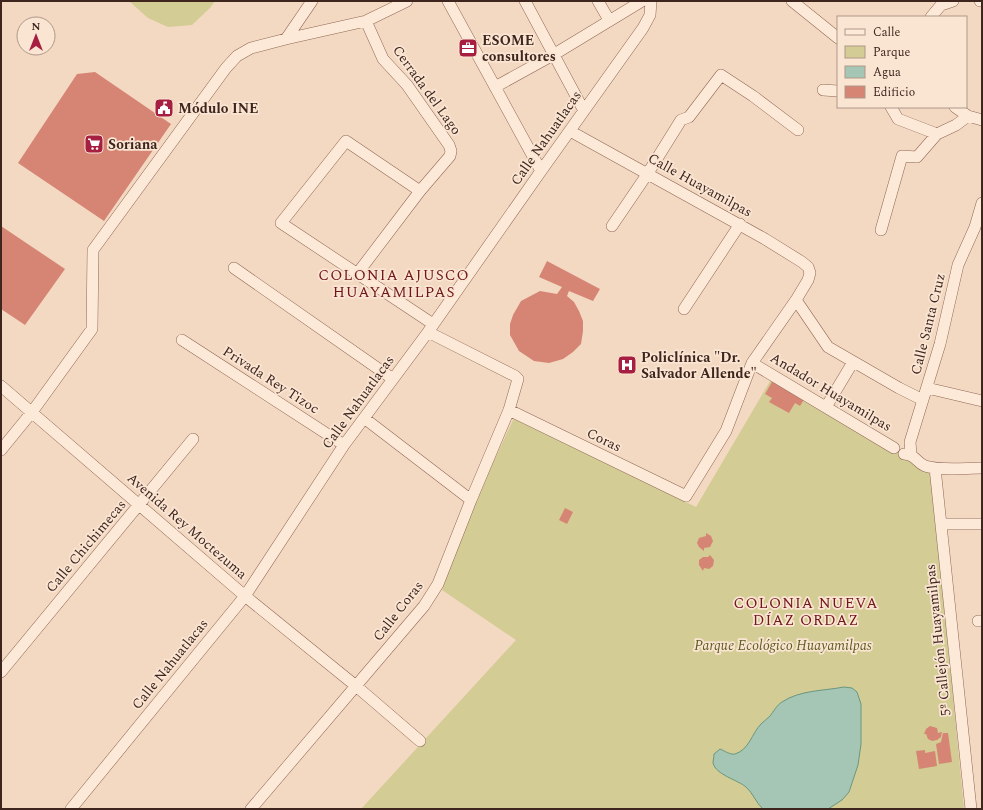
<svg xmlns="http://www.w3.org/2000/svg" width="983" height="810" font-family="Spectral,serif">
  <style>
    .green { fill: #d3cc95 }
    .water { fill: #a5c6b4; stroke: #6a9680 }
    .building { fill: #d68574 }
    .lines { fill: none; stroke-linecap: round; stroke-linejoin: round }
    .minor-casing { stroke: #906757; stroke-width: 12 }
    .minor { stroke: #fde9d7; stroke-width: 11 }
    .labels { text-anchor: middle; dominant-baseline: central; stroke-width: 3.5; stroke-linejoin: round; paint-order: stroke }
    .poi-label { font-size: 14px; font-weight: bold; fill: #3e251d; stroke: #fae5d3; text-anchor: start }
    .street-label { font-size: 14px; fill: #3e251d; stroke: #fae5d3 }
    .park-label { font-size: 14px; font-style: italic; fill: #5d5d21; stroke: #fae5d3 }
    .neighbourhood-label { font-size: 15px; letter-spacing: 1px; fill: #711619; stroke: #fae5d3 }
  </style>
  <rect width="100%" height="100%" fill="#f3d9c2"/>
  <path class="green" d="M129,1H215L210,8L192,25L168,27L148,18Z
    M772,378L931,469L964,809H361L516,640L442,590L472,508L514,418L696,507Z"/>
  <path class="water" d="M844,687L852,688L857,692L861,704V744L858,765L849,792L842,800L828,809H763C756,803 753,793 746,787C738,780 716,775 713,763C713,761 714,757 714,754L720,749C725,751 730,755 735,754C749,750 752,733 761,724C764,721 767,719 770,716C774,711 776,706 782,702C800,690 823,691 844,687Z"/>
  <path class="building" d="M95,72L171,124L104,221L18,163L77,74Z
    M1,226L65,269L25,325L1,309Z
    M547,261L600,289L593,301L569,291L567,296L574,302L579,311L583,321V331L581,344L573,352L563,359L549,363L534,361L519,351L510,335V324L513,315L521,301L540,291L557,294L562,287L539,277Z
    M773,380L805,398L800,406L795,403L789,413L769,402L772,398L765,394Z
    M565,508L573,512L567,524L559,520Z
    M706,533L711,536L713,541L710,547L704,548V551L699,547L697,543L699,538L706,536Z
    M710,555L714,560L713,566L709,569L704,568L703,571L699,565V560L703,557H708Z
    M930,726L937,728L938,733L942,732L941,737L937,740L932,741L928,739L926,734H924L926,729Z
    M943,733H948L952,762L939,764L936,744L941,742Z
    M925,750V753L935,751L937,766L919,769L916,751Z"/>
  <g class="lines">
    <g class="minor-casing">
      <path id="minor" d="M448,1L541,171
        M525,1L584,111
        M598,1L609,20
        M792,1L838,38
        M980,1H982
        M931,17L941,5L953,1
        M286,39L312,1
        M495,87L553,55L642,1
        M823,90L838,91
        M891,107L898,119L937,134
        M955,107L968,116
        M420,191L346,141L281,223L433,324
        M612,226L648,173L681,120L689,117L721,75L753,96L798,130
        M881,230L902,156L917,157L937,134L956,125L968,116L982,120
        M234,268L393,379
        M357,274L420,191L450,156L451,151L449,145L407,85L383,59L366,21
        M796,300L828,347L899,388L923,400
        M684,309L740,224
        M182,340L344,445
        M752,363L894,448
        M1,386L245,596L356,686L420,741
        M927,388L982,401
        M826,407L853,362
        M509,410L686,496L726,431L752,363L796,300L808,280L810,273L808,267L802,262L765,239L570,131
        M364,418L471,500
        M1,450L32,412L92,329L93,250L226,68L237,56L251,48L286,39L366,21L407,1
        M904,454C916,455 916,462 925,466C941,471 965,468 982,468
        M911,454L910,442L940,344L958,265L975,227L982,203
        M935,468L971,809
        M941,524H982
        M978,621H982
        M1,672L193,439
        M71,809L245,596L344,445L428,332L541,171L643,28L650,15L651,1
        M251,809L424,606L438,584L471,500L509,410L518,379L515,376L428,332"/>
    </g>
    <use href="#minor" class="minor"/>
  </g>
  <defs>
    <g id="office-square" transform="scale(1)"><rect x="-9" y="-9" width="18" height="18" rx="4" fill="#a71f40" stroke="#fae5d3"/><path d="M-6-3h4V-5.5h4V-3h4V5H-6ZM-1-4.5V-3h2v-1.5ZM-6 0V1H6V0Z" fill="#fff"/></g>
    <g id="civic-square" transform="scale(1)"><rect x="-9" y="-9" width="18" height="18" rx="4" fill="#a71f40" stroke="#fae5d3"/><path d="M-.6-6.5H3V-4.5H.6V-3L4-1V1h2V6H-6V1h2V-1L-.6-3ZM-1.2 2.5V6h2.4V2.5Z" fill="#fff"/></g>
    <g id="supermarket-square" transform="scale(1)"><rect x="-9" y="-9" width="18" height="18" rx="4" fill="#a71f40" stroke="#fae5d3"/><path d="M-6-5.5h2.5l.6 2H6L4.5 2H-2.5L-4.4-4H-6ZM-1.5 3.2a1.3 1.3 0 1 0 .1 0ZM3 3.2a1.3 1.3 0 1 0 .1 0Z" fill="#fff"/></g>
    <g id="hospital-square" transform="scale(1)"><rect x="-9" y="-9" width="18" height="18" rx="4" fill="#a71f40" stroke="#fae5d3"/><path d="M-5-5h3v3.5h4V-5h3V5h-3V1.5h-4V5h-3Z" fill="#fff"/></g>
  </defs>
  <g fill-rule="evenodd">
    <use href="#office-square" x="468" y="48"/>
    <use href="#civic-square" x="164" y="108"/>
    <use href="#supermarket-square" x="94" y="144"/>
    <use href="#hospital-square" x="627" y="365"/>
  </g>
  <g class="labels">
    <g class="poi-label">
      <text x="482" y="40">ESOME<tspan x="482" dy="16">consultores</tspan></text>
      <text x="178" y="108">Módulo INE</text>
      <text x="108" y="144">Soriana</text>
      <text x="641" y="357">Policlínica "Dr.<tspan x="641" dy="16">Salvador Allende"</tspan></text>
    </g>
    <g class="street-label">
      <text transform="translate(427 90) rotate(54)">Cerrada del Lago</text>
      <text transform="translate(546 138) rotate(-55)">Calle Nahuatlacas</text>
      <text transform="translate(700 185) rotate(29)">Calle Huayamilpas</text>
      <text transform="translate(928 324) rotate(-76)">Calle Santa Cruz</text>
      <text transform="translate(271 380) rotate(33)">Privada Rey Tizoc</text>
      <text transform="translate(831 392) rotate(31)">Andador Huayamilpas</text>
      <text transform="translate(358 402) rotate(-54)">Calle Nahuatlacas</text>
      <text transform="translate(604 440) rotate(26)">Coras</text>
      <text transform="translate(187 526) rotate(41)">Avenida Rey Moctezuma</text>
      <text transform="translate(86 546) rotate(-50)">Calle Chichimecas</text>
      <text transform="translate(398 611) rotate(-52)">Calle Coras</text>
      <text transform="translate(938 640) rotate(-96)">5º Callejón Huayamilpas</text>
      <text transform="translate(170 664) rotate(-51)">Calle Nahuatlacas</text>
    </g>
    <g class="park-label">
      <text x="783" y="645">Parque Ecológico Huayamilpas</text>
    </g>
    <g class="neighbourhood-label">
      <text x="394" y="275">COLONIA AJUSCO<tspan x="394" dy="17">HUAYAMILPAS</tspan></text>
      <text x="806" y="603">COLONIA NUEVA<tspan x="806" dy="17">DÍAZ ORDAZ</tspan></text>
    </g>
  </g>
  <rect width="983" height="810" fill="none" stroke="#3e251d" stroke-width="4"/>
  <rect x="837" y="16" width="130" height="92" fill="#fae5d3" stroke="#af988a"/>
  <rect x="845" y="29" width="20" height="6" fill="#fde9d7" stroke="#af988a"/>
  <text x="873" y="36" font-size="12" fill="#3e251d">Calle</text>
  <rect x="845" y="46" width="20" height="12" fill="#d3cc95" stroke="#af988a"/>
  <text x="873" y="56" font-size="12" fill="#3e251d">Parque</text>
  <rect x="845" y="66" width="20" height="12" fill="#a5c6b4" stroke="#af988a"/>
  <text x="873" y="76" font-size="12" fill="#3e251d">Agua</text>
  <rect x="845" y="86" width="20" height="12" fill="#d68574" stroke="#af988a"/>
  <text x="873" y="96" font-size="12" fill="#3e251d">Edificio</text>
  <g transform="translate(36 36)"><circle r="19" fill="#fae5d3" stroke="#af988a"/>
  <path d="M0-3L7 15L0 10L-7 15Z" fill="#a71f40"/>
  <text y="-6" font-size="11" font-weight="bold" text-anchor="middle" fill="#3e251d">N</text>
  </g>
</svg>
